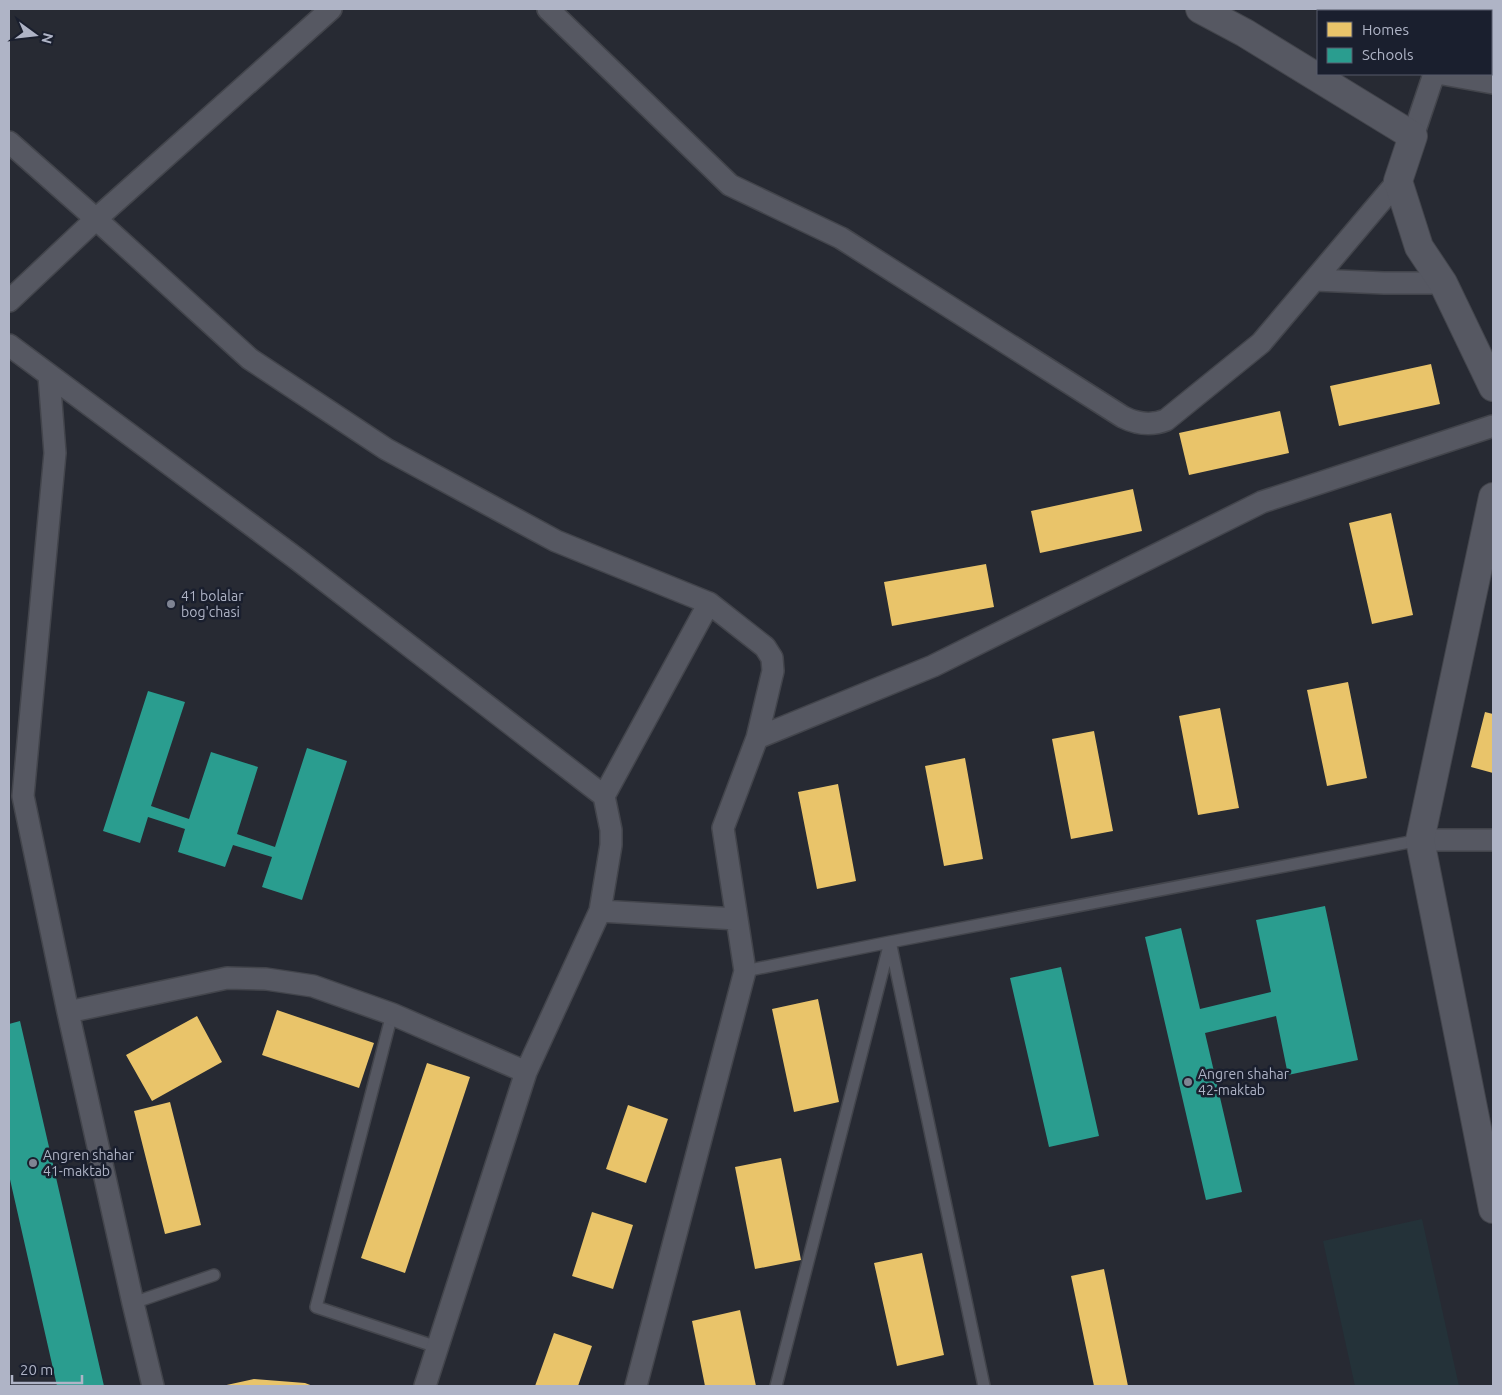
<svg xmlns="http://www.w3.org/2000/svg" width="1502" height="1395" font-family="Ubuntu,sans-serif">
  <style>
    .green { fill: #243239 }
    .homes { fill: #e9c46a }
    .schools { fill: #2a9d8f }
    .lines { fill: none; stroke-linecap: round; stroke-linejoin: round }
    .service-casing { stroke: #43454c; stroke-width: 14 }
    .minor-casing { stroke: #43454c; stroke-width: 24 }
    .tertiary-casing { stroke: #43454c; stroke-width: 30 }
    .service { stroke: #565862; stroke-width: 11 }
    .minor { stroke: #565862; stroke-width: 21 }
    .tertiary { stroke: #565862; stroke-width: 28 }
    .poi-dot { fill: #7f8493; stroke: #1a1f2e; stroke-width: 2 }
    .labels { text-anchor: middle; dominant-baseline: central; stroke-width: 5; stroke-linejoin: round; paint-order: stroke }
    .poi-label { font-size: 14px; fill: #afb4c6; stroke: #1a1f2e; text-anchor: start }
  </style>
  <rect width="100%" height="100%" fill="#272a33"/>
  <path class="green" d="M1422,1219L1459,1386H1355L1323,1241Z"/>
  <path class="homes" d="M1431,364L1440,404L1339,426L1330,386Z
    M1280,411L1289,453L1189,475L1179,433Z
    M1133,489L1142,531L1040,553L1031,511Z
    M1391,513L1413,615L1372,624L1349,523Z
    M986,564L994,607L892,626L884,582Z
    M1348,682L1367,778L1327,786L1307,690Z
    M1220,708L1239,808L1198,815L1179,716Z
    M1485,712L1493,714V773L1471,767Z
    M1094,731L1113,831L1071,839L1052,739Z
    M965,758L983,859L944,866L925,766Z
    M838,784L856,881L817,889L798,792Z
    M818,999L839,1102L794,1112L772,1009Z
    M277,1010L374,1043L359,1088L262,1055Z
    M197,1016L222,1062L152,1101L126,1055Z
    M427,1063L470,1077L405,1273L361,1258Z
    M170,1102L201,1225L165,1234L134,1111Z
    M628,1105L668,1119L646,1183L606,1169Z
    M781,1158L801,1260L755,1269L735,1167Z
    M592,1212L633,1225L613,1289L572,1276Z
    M922,1253L944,1355L897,1366L874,1263Z
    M1104,1269L1128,1386H1094L1071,1276Z
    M740,1310L756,1386H705L692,1321Z
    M554,1333L592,1346L578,1386H535Z
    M254,1379L305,1383L313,1386H222Z"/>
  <path class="schools" d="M148,691L185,702L151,806L189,819L211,752L258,767L237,834L275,847L307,748L347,761L302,900L262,887L272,857L233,845L225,867L178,852L185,829L148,817L140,843L103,831Z
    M1325,906L1358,1060L1288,1075L1276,1016L1205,1033L1242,1192L1206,1200L1145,937L1181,928L1200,1009L1271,992L1256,920Z
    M1061,967L1099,1136L1049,1147L1010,978Z
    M20,1021L104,1386H57L9,1175V1024Z"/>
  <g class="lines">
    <g class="service-casing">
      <path id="service" d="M891,946L984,1386
        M745,971L890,942L1420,840
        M392,1014L316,1307L437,1347
        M133,1303L214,1275
        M776,1386L890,942"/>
    </g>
    <g class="minor-casing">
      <path id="minor" d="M548,9L730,185L841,238L1123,417C1137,424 1151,426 1166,420L1261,343L1398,181
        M1448,11L1449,9
        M1443,74L1493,83
        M1413,136L1434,74
        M9,142L96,219L250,359L386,449L556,541L709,603L765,647L772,658L773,671L757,738L723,828L745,971L636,1386
        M1315,280L1384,283H1443
        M9,301L96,219L331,9
        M9,345L297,559L604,796
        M49,376L55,453L23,796L68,1012L133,1303L153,1386
        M757,738L933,666L1262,502L1493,426
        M1420,840H1493
        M600,911L737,919
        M68,1012L227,978L266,979L313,986L392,1014L526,1072
        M425,1386L526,1072L600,911L611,845V830L604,796L709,603"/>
    </g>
    <g class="tertiary-casing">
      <path id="tertiary" d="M1200,9L1245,33L1413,136L1398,181L1419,247L1443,283L1493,387
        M1493,497L1420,840L1493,1209"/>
    </g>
    <use href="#service" class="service"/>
    <use href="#minor" class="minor"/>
    <use href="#tertiary" class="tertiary"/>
  </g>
  <g class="poi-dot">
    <circle cx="171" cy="604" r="5"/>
    <circle cx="1188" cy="1082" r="5"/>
    <circle cx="33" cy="1163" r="5"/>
  </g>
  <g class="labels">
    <g class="poi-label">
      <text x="181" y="596">41 bolalar<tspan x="181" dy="16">bog'chasi</tspan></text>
      <text x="1198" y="1074">Angren shahar<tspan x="1198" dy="16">42-maktab</tspan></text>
      <text x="43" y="1155">Angren shahar<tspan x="43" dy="16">41-maktab</tspan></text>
    </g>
  </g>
  <rect width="1502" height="1395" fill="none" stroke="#afb4c6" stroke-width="20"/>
  <rect x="1317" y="10" width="175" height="65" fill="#1a1f2e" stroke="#565b6b"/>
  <rect x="1327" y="22" width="25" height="15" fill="#e9c46a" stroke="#565b6b"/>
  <text x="1362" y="35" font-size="15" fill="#afb4c6">Homes</text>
  <rect x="1327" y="48" width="25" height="15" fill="#2a9d8f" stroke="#565b6b"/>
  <text x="1362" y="60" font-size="15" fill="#afb4c6">Schools</text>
  <g transform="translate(35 35) rotate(105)" stroke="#1a1f2e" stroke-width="4" paint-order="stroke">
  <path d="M0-4L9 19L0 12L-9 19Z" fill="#afb4c6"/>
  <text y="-8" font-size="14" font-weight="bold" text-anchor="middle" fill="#afb4c6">N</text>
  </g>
  <path d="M12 1375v8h70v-8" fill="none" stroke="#afb4c6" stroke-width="2.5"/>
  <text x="20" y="1375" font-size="15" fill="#afb4c6" stroke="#1a1f2e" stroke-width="4" paint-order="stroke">20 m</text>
</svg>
